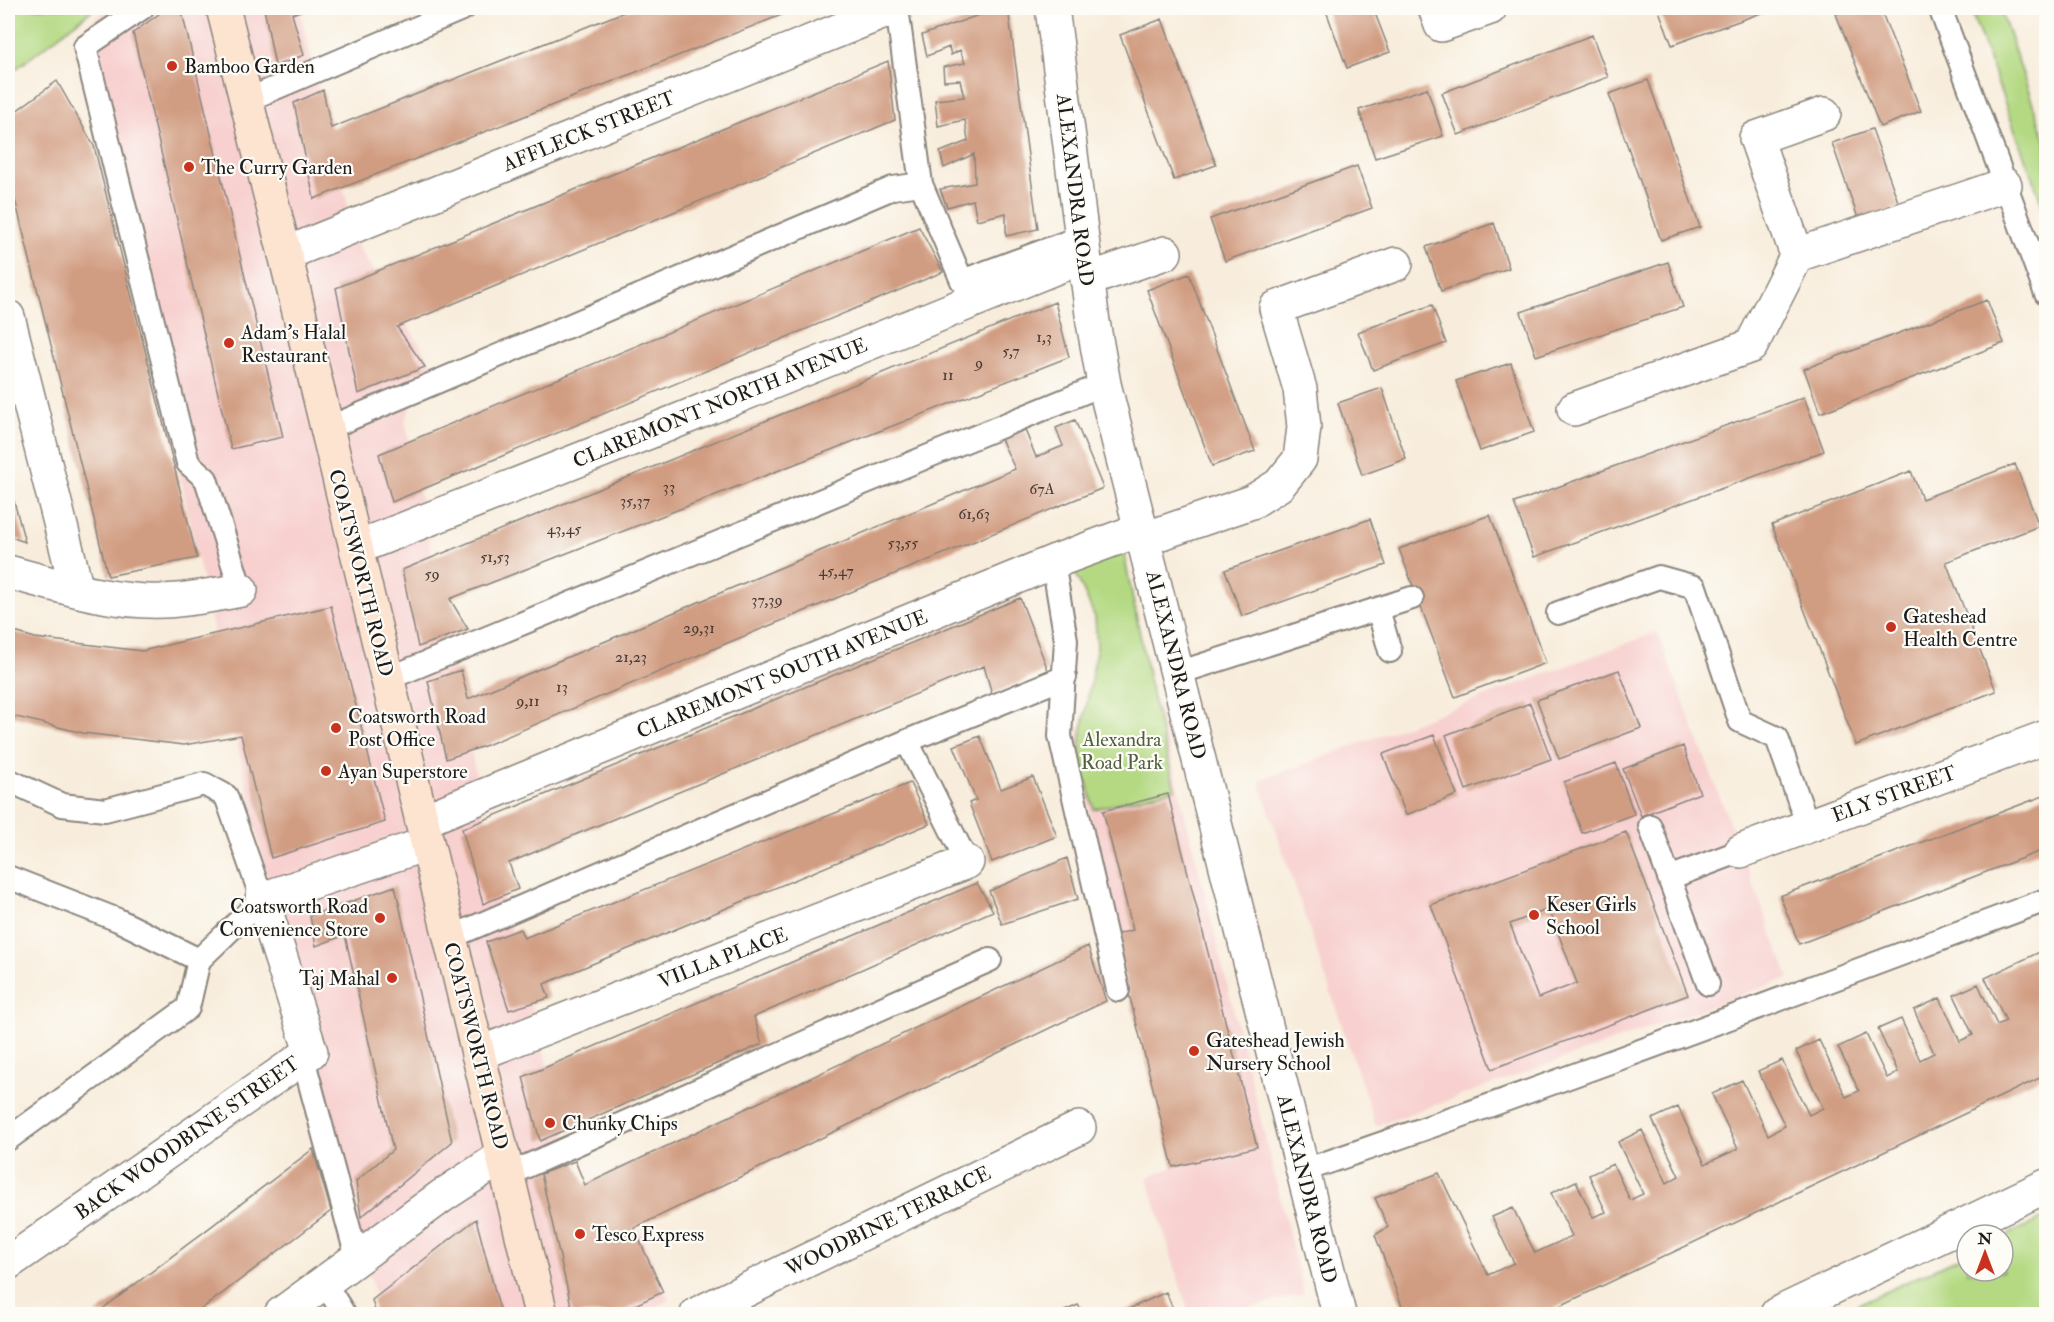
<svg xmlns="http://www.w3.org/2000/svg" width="2054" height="1322" font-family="'IM FELL Double Pica',serif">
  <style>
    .built { fill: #f7d0cf }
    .green { fill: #b4d982; stroke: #687a4f; stroke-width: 1.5 }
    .building { fill: #d19d82; fill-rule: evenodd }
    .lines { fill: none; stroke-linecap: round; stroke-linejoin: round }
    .lane-casing { stroke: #8a847c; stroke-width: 26 }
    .street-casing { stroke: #8a847c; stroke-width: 36 }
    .secondary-casing { stroke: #8a847c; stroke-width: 36 }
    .lane { stroke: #fff; stroke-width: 22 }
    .street { stroke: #fff; stroke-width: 33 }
    .secondary { stroke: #fde4d1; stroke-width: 33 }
    .poi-dot { fill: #c8321e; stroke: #fdfcf7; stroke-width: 2 }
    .labels { text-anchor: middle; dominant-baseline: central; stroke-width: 4.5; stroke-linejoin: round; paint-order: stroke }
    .number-label { font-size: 16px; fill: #493c36 }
    .poi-label { font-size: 20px; fill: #1c1c1c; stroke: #fdfcf7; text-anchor: start }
    .street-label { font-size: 20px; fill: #1c1c1c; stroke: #fdfcf7 }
    .park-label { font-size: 20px; fill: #515e40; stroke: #fdfcf7 }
  </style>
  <rect width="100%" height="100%" fill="#fdfcf7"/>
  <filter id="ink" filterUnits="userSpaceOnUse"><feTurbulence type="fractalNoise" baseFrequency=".0167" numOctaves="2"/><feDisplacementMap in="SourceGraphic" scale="12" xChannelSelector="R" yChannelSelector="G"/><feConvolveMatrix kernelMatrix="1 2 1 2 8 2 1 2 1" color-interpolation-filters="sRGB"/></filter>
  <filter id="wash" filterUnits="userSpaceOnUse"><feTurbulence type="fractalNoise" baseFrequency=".008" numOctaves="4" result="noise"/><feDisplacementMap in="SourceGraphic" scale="24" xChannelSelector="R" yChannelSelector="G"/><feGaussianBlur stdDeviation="1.35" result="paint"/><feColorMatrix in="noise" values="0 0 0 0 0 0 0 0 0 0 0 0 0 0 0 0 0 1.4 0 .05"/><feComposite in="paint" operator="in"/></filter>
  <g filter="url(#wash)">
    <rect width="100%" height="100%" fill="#f8eddc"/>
    <path class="built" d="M106,8H299L358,247L432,364L405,420L494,866L568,1142L607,1240L639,1230L669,1300L642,1314H380L268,884L84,29Z
      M1657,632L1789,978L1376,1126L1259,781Z
      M1157,702L1304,1294L1224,1314H1189L1147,1177L1173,1167L1114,935L1121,932L1074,754L1078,726Z"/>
    <path class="green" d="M8,8H95L8,75Z
      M1970,8H2000L2046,142V215Z
      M1123,550L1153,699L1175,789L1094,809L1079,753L1082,731L1097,647L1095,617L1074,570Z
      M2046,1217V1314H1837L1967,1254V1271H2003V1237Z"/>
    <g id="blocks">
      <path class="building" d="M167,8H181L283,437L231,449L133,33Z
        M264,8H309L292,14L304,55L275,66Z
        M634,8H799L314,199L294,103L323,90L331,128Z
        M999,8H1008L1038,229L1006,236V213L977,220L973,200L947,207L940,189L975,183L974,154L944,168L940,152L968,141L965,120L938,126L935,100L964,97L960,80L944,81L943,67L965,63L960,50L951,55L949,47L927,56L922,35Z
        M1325,8H1373L1390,52L1347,68Z
        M1658,8H1775L1672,45Z
        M1852,8H1880L1921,111L1880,127L1836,14Z
        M1162,19L1216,165L1174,180L1120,35Z
        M1592,35L1608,77L1458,135L1442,93Z
        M888,61L895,120L397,327L425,367L358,394L336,288Z
        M1648,80L1700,227L1661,240L1609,94Z
        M57,81L94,146L197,558L108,576L13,191L8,183V117Z
        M1427,88L1443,136L1375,158L1359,110Z
        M1872,129L1900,207L1859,221L1832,143Z
        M1357,166L1372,208L1225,261L1210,219Z
        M1494,223L1509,268L1441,291L1426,247Z
        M919,227L943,272L392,502L379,454Z
        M1668,262L1683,307L1536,356L1521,312Z
        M1189,274L1255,451L1212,466L1147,290Z
        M1987,300L2004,343L1820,413L1804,369Z
        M1055,302L1069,357L452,598L450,599L468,629L418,647L402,570Z
        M1432,305L1446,343L1373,370L1358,332Z
        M1511,363L1534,432L1480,451L1456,381Z
        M1382,388L1406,459L1362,475L1338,403Z
        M1804,397L1824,451L1534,557L1514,503Z
        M1075,420L1103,488L725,644L487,745L446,759L428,681L461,670L468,699L1015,469L1001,439L1025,430L1036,457L1063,446L1056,428Z
        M2015,464L2039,526L1946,562L1996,691L1856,745L1772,525L1911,471L1922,499Z
        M8,479L25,542L8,536Z
        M1490,515L1546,663L1455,697L1399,549Z
        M1370,519L1386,565L1242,616L1225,570Z
        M1020,598L1048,670L992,694L984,666L577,834L509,863L518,889L483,904L462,829Z
        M331,606L385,822L271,858L241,735L184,745L83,733L8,715V630L35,638L142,651Z
        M1619,670L1641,728L1559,759L1537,700Z
        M1530,703L1551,759L1466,790L1446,735Z
        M1434,735L1457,795L1406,815L1383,754Z
        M980,736L1001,789L1033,777L1057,836L992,862L969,803L976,800L954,746Z
        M1683,746L1700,793L1641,816L1623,769Z
        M1616,763L1634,814L1582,833L1564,782Z
        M910,783L929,824L544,984L549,998L509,1010L486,942L520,929L524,938Z
        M1168,794L1257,1147L1173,1167L1114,935L1133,930L1103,811Z
        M2046,795V849L1799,944L1780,896Z
        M1626,832L1688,995L1492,1069L1431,905ZM1549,909L1577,983L1538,998L1510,924Z
        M1067,858L1078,899L1002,924L989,891Z
        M977,883L993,911L754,1017L762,1044L540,1141L523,1077Z
        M395,886L452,1142L361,1217L356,1181L393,1150L345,935L316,946L310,916Z
        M1088,946L1106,1001L634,1228L663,1292L616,1314H573L541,1174L575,1161L585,1185Z
        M2046,949V1075L1543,1314H1405L1375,1235L1388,1227L1375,1198L1439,1173L1488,1275L1514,1263L1492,1217L1513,1208L1535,1253L1572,1236L1551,1193L1576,1181L1593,1217L1606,1212L1589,1175L1613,1164L1630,1200L1643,1194L1618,1142L1642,1130L1667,1183L1679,1176L1652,1119L1678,1107L1705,1164L1738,1149L1712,1094L1742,1080L1768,1135L1785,1126L1758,1071L1782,1060L1809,1115L1823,1108L1796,1051L1819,1040L1846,1097L1859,1091L1838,1047L1866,1034L1887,1078L1898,1072L1878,1029L1901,1019L1920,1060L1934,1053L1914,1010L1940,998L1960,1041L1973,1035L1954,995L1978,984L1997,1025L2006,1021L1985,978Z
        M313,1149L331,1211L195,1314H96Z
        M476,1219L501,1314H376L372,1300Z
        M1166,1292L1175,1314H1118L1131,1308Z
        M1078,1305L1085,1314H1058Z"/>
    </g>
  </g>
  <g filter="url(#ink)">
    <use href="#blocks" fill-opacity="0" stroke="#8a847c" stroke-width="1.5"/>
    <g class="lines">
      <g class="lane-casing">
        <path id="lane" d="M142,8L85,47L188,463L206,479L241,590
          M897,8L921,184L962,281L1081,237
          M1940,8L2046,294
          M247,100L464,8
          M326,429L893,188L921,184
          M1053,562L1066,640L1060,736L1118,990
          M1378,609L1390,651
          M1558,613L1659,577L1695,587L1740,721L1777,738L1808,826
          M1178,673L1412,598
          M387,679L1104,384
          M907,741L967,862
          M8,780L62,805L105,810L204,784L226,796L262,899L199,960L188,1008L8,1139
          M1650,826L1708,984
          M8,877L118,920L199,960
          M1669,878L1741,851
          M449,938L907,741L1065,677
          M303,1058L357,1258
          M1302,1171C1552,1086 1799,992 2046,900
          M507,1175L990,960
          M324,1282L344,1314"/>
      </g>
      <g class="street-casing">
        <path id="street" d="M1052,8L1093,322L1104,384L1339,1314
          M1435,8L1441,25L1490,8
          M285,254L894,8
          M1797,255L2005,185
          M1087,280L1165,253
          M8,317L77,590
          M1574,409L1751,346L1797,255L1756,138L1824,114
          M1144,539L1252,502L1279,485L1300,459L1304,427L1300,389L1276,308L1396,264
          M356,548L672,423L1084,256
          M8,572C57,585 111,603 163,601C189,600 215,595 241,590
          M422,821L1053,562L1142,529
          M1741,851L2046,737
          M478,1054L967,862
          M8,1263L311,1052L262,899L426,844
          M281,1314L442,1196L503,1156
          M697,1314L1079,1128
          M1777,1314L2046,1186"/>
      </g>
      <g class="secondary-casing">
        <path id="secondary" d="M223,8L285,254L541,1314"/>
      </g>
      <use href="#lane" class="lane"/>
      <use href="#street" class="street"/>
      <use href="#secondary" class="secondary"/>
    </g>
  </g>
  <g class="poi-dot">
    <circle cx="172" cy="66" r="6"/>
    <circle cx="189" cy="167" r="6"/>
    <circle cx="229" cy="343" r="6"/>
    <circle cx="1891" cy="627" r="6"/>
    <circle cx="336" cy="728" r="6"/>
    <circle cx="326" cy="771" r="6"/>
    <circle cx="1534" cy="915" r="6"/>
    <circle cx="380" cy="918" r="6"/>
    <circle cx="392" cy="978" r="6"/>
    <circle cx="1194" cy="1051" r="6"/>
    <circle cx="550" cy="1123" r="6"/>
    <circle cx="580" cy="1234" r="6"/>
  </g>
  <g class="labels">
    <g class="number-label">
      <text x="1044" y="337">1,3</text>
      <text x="1011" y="351">5,7</text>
      <text x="979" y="363">9</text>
      <text x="948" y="375">11</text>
      <text x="669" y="487">33</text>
      <text x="1042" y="489">67A</text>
      <text x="635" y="501">35,37</text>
      <text x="974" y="514">61,63</text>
      <text x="564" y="529">43,45</text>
      <text x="903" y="543">53,55</text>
      <text x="495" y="557">51,53</text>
      <text x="836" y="571">45,47</text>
      <text x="432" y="574">59</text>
      <text x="767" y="600">37,39</text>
      <text x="699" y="628">29,31</text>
      <text x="631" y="657">21,23</text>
      <text x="562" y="687">13</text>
      <text x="528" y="701">9,11</text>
    </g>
    <g class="poi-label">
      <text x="184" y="66">Bamboo Garden</text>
      <text x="201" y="167">The Curry Garden</text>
      <text x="241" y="332">Adam's Halal<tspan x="241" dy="23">Restaurant</tspan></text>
      <text x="1903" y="616">Gateshead<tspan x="1903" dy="23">Health Centre</tspan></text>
      <text x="348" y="716">Coatsworth Road<tspan x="348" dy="23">Post Office</tspan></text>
      <text x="338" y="771">Ayan Superstore</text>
      <text x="1546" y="904">Keser Girls<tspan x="1546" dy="23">School</tspan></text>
      <text x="368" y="906" text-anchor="end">Coatsworth Road<tspan x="368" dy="23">Convenience Store</tspan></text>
      <text x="380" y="978" text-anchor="end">Taj Mahal</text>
      <text x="1206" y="1040">Gateshead Jewish<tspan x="1206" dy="23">Nursery School</tspan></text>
      <text x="562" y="1123">Chunky Chips</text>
      <text x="592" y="1234">Tesco Express</text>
    </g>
    <g class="street-label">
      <text transform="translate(589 131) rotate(-22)">AFFLECK STREET</text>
      <text transform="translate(1075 190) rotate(83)">ALEXANDRA ROAD</text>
      <text transform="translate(720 403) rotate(-22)">CLAREMONT NORTH AVENUE</text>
      <text transform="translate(361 573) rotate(76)">COATSWORTH ROAD</text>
      <text transform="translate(1176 665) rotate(76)">ALEXANDRA ROAD</text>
      <text transform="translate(782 674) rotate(-22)">CLAREMONT SOUTH AVENUE</text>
      <text transform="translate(1894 794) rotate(-20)">ELY STREET</text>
      <text transform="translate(723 958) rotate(-21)">VILLA PLACE</text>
      <text transform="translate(476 1046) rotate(76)">COATSWORTH ROAD</text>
      <text transform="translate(187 1138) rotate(-35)">BACK WOODBINE STREET</text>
      <text transform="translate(1307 1189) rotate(76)">ALEXANDRA ROAD</text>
      <text transform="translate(888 1221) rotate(-26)">WOODBINE TERRACE</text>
    </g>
    <g class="park-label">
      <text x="1122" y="739">Alexandra<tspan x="1122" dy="23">Road Park</tspan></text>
    </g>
  </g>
  <rect width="2054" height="1322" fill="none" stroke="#fdfcf7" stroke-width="30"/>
  <g transform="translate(1985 1253)"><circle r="28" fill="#fdfcf7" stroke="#a3a29f" stroke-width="1.5"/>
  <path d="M0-4.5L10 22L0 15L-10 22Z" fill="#c8321e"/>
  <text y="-9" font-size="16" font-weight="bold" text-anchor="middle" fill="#1c1c1c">N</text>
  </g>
</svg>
